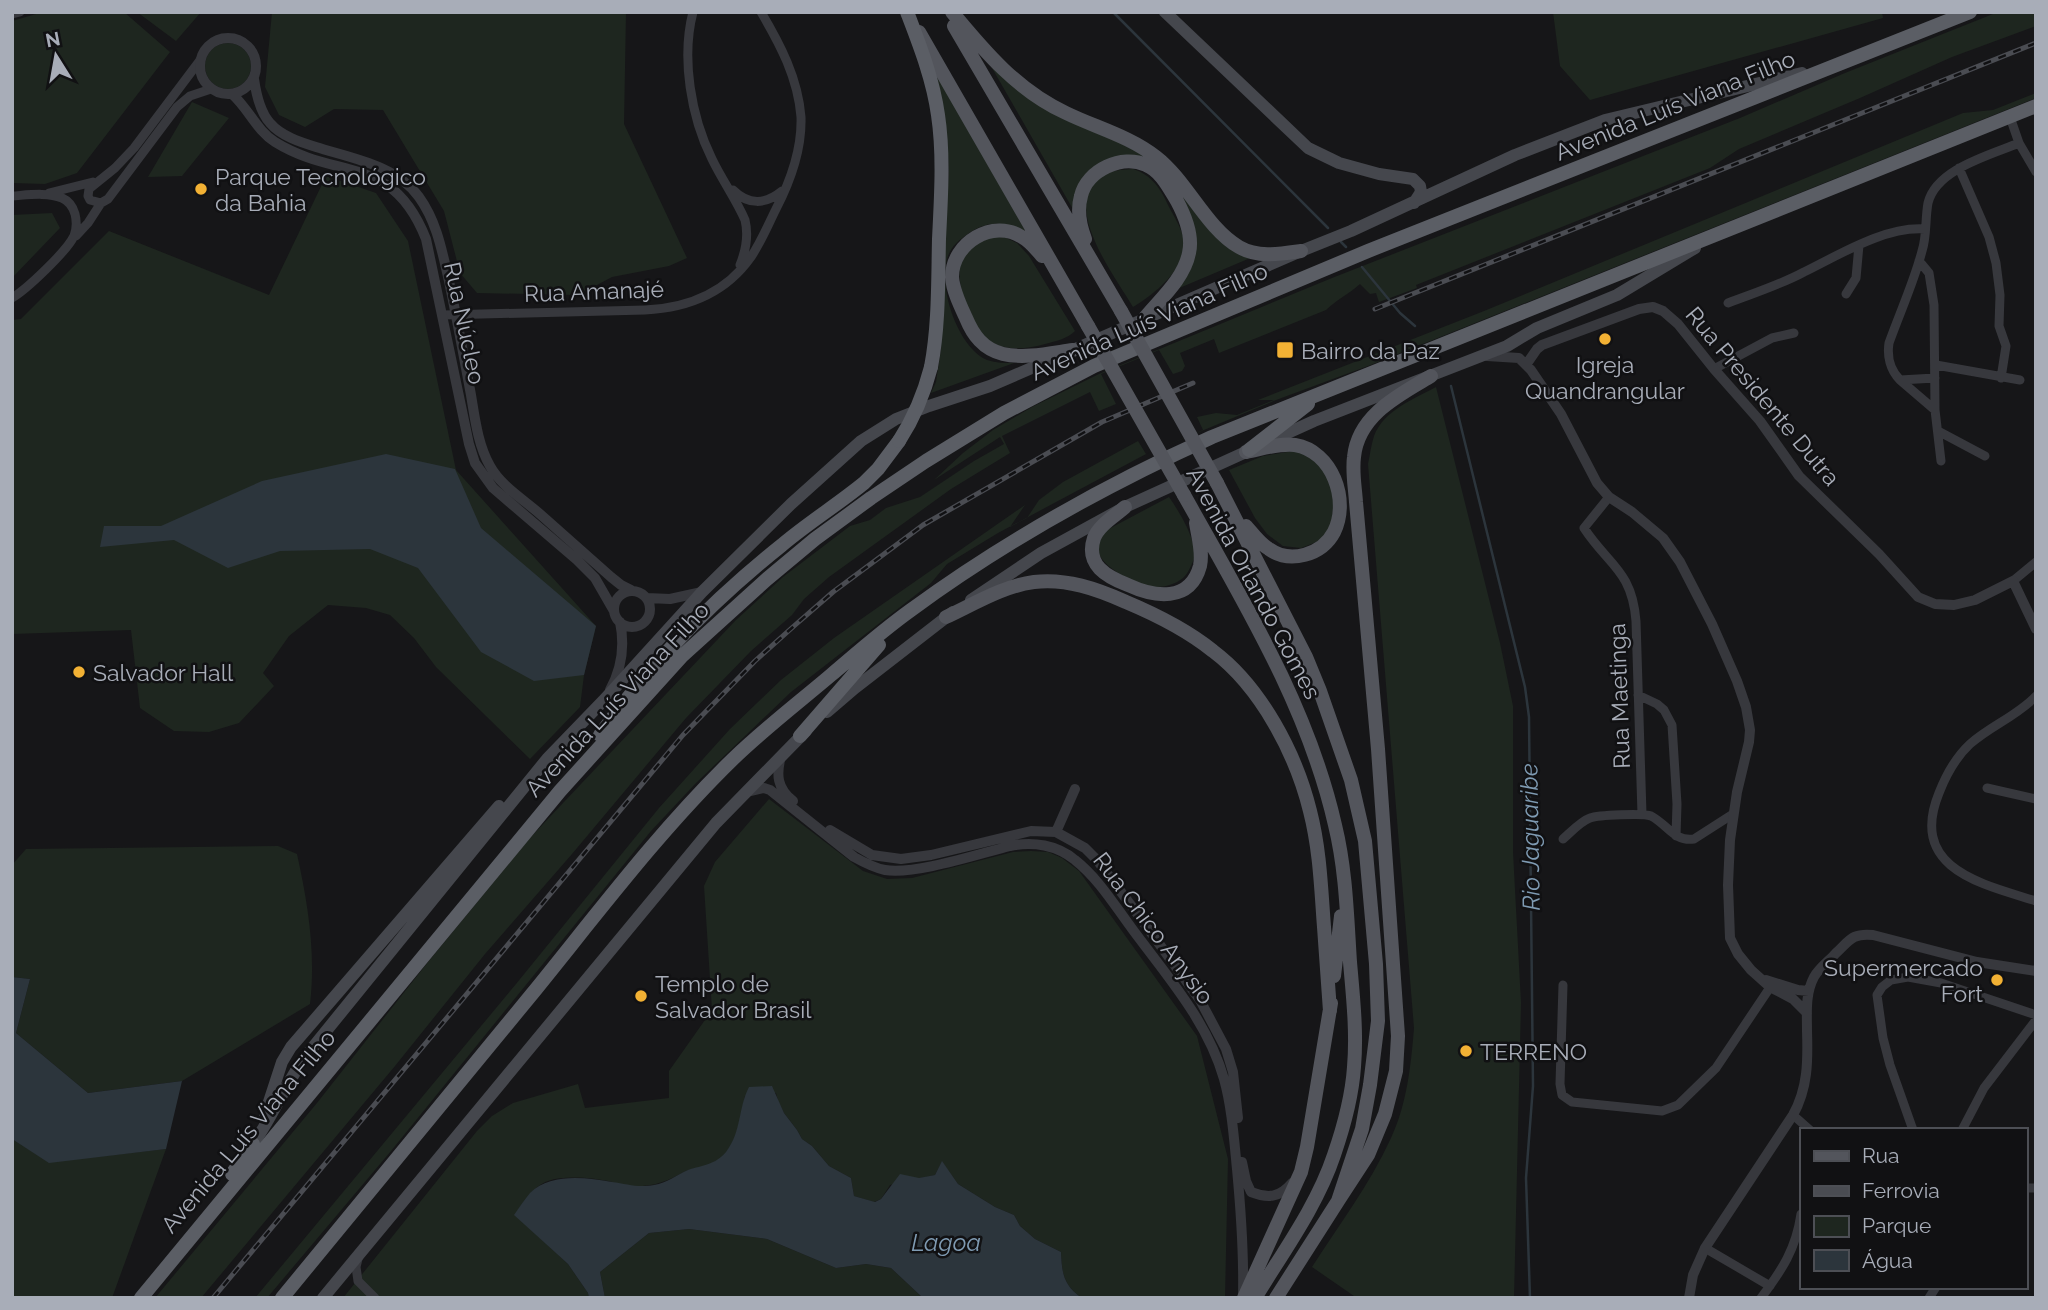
<svg xmlns="http://www.w3.org/2000/svg" width="2048" height="1310" font-family="Raleway,sans-serif">
  <style>
    .green { fill: #1e261f }
    .water { fill: #2c353c }
    .lines { fill: none; stroke-linecap: round; stroke-linejoin: round }
    .stream { stroke: #2c353c; stroke-width: 2.5 }
    .minor { stroke: #37383d; stroke-width: 9 }
    .tertiary { stroke: #37383d; stroke-width: 10 }
    .secondary { stroke: #45474d; stroke-width: 12 }
    .primary { stroke: #53555c; stroke-width: 14 }
    .trunk { stroke: #5b5e65; stroke-width: 14 }
    .rail-casing { stroke: #4a4c52; stroke-width: 5 }
    .rail { stroke: #111113; stroke-width: 2.5; stroke-dasharray: 8; stroke-linecap: butt }
    .primary-bridge { stroke: #53555c; stroke-width: 14 }
    .trunk-bridge { stroke: #5b5e65; stroke-width: 14 }
    .poi-dot { fill: #f2b134; stroke: #111113; stroke-width: 2.5 }
    .labels { text-anchor: middle; dominant-baseline: central; stroke-width: 5; stroke-linejoin: round; paint-order: stroke }
    .street-label { font-size: 23px; fill: #a8adb8; stroke: #111113 }
    .poi-label { font-size: 23px; fill: #a8adb8; stroke: #111113; text-anchor: start }
    .water-label { font-size: 24px; font-style: italic; fill: #7f9bb3; stroke: #111113 }
  </style>
  <rect width="100%" height="100%" fill="#161618"/>
  <path class="green" d="M43,12H124L170,52L77,173L45,184L12,183V21Z
    M137,12H201L176,41Z
    M272,12H626L624,124L687,258L669,266L612,277L578,295L477,293L460,273L444,211L383,110L334,109L305,127L279,115L265,87Z
    M1553,12H1882L1883,18L1590,100L1560,66Z
    M1998,12H2036V26L1952,57L1860,98L1739,149L1710,168L1416,285L1417,288L1379,302L1376,293L1370,294L1360,284C1349,294 1336,300 1326,310L1219,353L1214,339L1180,353L1185,366L1182,371L1173,374L1159,350L1101,374L1116,404L1099,411L1090,392L1002,436L1010,453L951,489L829,577L804,599L792,615L751,651L686,718L572,854L485,954L395,1066L201,1298H155L317,1103L428,962L529,839L736,620L783,577L850,526L870,520L886,508L920,497L974,461L1004,444L1000,437L934,480L963,453L993,430L1032,407L1099,374L1332,278L1740,118L1845,73Z
    M205 66a23 23 0 1 1 46 0a23 23 0 1 1-46 0Z
    M988,61C1014,88 1045,110 1080,124C1107,136 1138,146 1160,166C1193,196 1207,246 1255,256L1170,292C1179,281 1191,270 1194,256C1200,227 1172,170 1144,160C1135,157 1126,158 1117,159C1091,164 1077,183 1076,209L1074,211Z
    M936,74L1026,231C1018,229 1008,225 1000,224C986,223 976,228 965,236C958,241 952,246 948,256C937,285 957,347 987,360C996,363 1005,363 1014,363L931,393L936,382L941,349L947,196C952,154 944,115 936,74Z
    M2036,93V98L1368,366L1276,400L1146,454L998,533L947,564L931,583L791,692L696,783L651,831L391,1151L267,1298H255L516,984L659,808L730,729L781,680L834,638L1025,505L1010,527L1027,518L1039,500L1063,482L1138,441L1146,454L1203,430L1197,417L1216,413L1237,415L1274,400H1258L1484,311L1963,113L1993,110Z
    M192,102L229,118L182,176L148,177Z
    M1133,169C1152,175 1161,189 1169,207C1174,216 1180,226 1183,236C1191,265 1155,294 1133,307C1117,280 1071,219 1091,188C1102,171 1114,170 1133,169Z
    M326,176L376,193L408,241L456,470L596,626L584,675L580,707L530,759L436,667L414,638L390,615L366,608L328,605L289,636L263,673L274,686L239,723L209,732L174,731L140,708L131,630L12,634V320L21,319L109,231L269,295Z
    M52,213L60,228L12,278V215Z
    M987,236H1002L1017,243L1029,256L1075,331C1067,339 1056,341 1045,344C1028,349 1007,351 991,342C970,330 953,280 962,258C966,247 978,241 987,236Z
    M1436,387L1500,643L1513,706V852L1521,1003L1514,1298L1354,1296L1312,1267C1339,1225 1370,1184 1391,1138C1407,1104 1411,1065 1414,1028L1368,464C1370,455 1371,445 1374,436C1384,410 1414,399 1436,387Z
    M1300,450L1315,457L1334,487L1332,527L1319,541L1301,548L1283,546L1267,534L1255,518L1229,470L1263,456Z
    M1169,497C1182,516 1191,532 1196,554C1193,561 1189,573 1183,578C1176,584 1165,587 1157,587C1139,587 1089,564 1098,540C1099,537 1102,534 1105,531Z
    M769,799L863,871L887,879L912,878L1013,852L1031,851L1048,852L1062,858L1079,871L1197,1036L1228,1159L1225,1298H1082C1063,1285 1062,1273 1061,1252L1035,1239L1020,1226L1014,1215L995,1207L958,1184L942,1162L935,1175L890,1185L881,1199L874,1202L854,1196L851,1178L829,1166L812,1146L802,1139L797,1130L784,1113L778,1101L776,1093L745,1096C740,1120 736,1154 710,1165C702,1168 692,1168 684,1172C666,1182 649,1188 628,1186C622,1186 617,1183 612,1182C595,1178 565,1175 548,1181C533,1186 523,1203 515,1215L568,1264L588,1293L589,1298H343L477,1131L492,1116L513,1103L578,1084L585,1108L669,1098V1071L712,1010L704,886L715,862Z
    M278,846L297,854C308,904 316,953 310,1004L182,1081L88,1093L16,1033L30,979L12,977V865L26,849Z
    M12,1139L49,1162L166,1149L112,1298H12Z
    M689,1229L767,1239L836,1268L866,1264L891,1268L923,1298H605L600,1272L649,1233Z"/>
  <path class="water" d="M386,454L455,469L481,528L596,626L584,675L534,681L481,652L418,568L370,549L280,551L228,568L174,540L100,547L104,526H161L262,481Z
    M12,977L30,979L16,1033L88,1093L182,1081L166,1149L49,1163L12,1139Z
    M772,1086L784,1113L797,1130L802,1139L812,1146L829,1166L851,1178L854,1196L875,1202L881,1199L900,1174L919,1178L935,1175L942,1161L958,1184L995,1207L1014,1215L1020,1226L1035,1239L1061,1252C1062,1273 1063,1285 1082,1298H923L891,1268L866,1264L836,1268L767,1239L689,1229L649,1233L600,1272L605,1298H589L588,1293L568,1264L514,1215C519,1208 524,1200 530,1193C550,1173 585,1177 612,1182C627,1184 638,1188 654,1185C667,1183 676,1175 688,1170C703,1165 715,1165 726,1152C742,1131 738,1108 749,1087Z"/>
  <g class="lines">
    <path class="stream" d="M1113,12L1328,228
      M1341,242L1346,247
      M1362,267L1400,313L1415,326
      M1451,386L1525,687L1529,717L1533,1086L1526,1178L1530,1298"/>
    <path class="minor" d="M693,12C681,58 691,117 712,159C722,180 736,199 745,220C749,236 746,250 740,265
      M12,14L20,12
      M201,59L134,148L115,168L89,189L88,196L90,200L101,203L108,199L177,107L190,96L211,89
      M2010,117L2019,143L2036,172
      M1959,168L1989,237L1996,263L2000,295L1999,326L2006,346L2001,378
      M733,190C748,205 765,205 782,191
      M49,193L93,182
      M12,196C28,195 47,192 62,198C69,201 73,207 75,214C77,222 77,228 74,236C67,251 27,289 12,298
      M76,236L88,223L101,203
      M1919,261L1929,273L1934,305L1935,410L1941,461
      M1846,294L1856,278L1859,245
      M1728,303C1754,293 1780,285 1804,272C1839,255 1885,226 1925,229
      M443,315L645,310C688,308 725,294 751,257C761,242 768,225 776,209C790,182 802,148 801,117C798,78 780,44 761,12
      M1936,365L2020,380
      M1714,369L1772,338L1794,333
      M1935,378L1900,380C1890,370 1887,356 1889,343C1900,312 1914,282 1922,251C1927,236 1925,219 1928,203C1936,169 1990,155 2019,143
      M1900,380L1935,410
      M1938,431L1985,456
      M1609,497L1584,528C1608,565 1632,570 1636,621L1642,814
      M2013,581L2036,562
      M1638,695L1657,704L1664,710L1672,725L1677,804L1676,836
      M2036,696C2017,716 1990,726 1970,744C1956,757 1946,775 1939,793C1908,869 1982,884 2036,901
      M1987,788L2036,799
      M1563,839C1571,832 1581,821 1590,818C1598,815 1644,813 1651,816C1667,824 1674,842 1694,839L1733,814
      M1563,985L1560,1084L1562,1095L1572,1102L1662,1111L1678,1105L1716,1068L1773,983
      M1793,1115L1810,1130
      M1913,1130L1890,1065L1883,1038L1877,995L1882,987L1891,980L1908,977L1941,983L2036,1015
      M1962,1130L1984,1088L2036,1020
      M2025,1188H2036
      M1705,1248L1770,1286
      M358,1259L356,1267L358,1281L375,1298
      M1761,1298C1782,1270 1796,1249 1801,1214
      M1929,1298L1936,1287"/>
    <path class="tertiary" d="M200 66a28 28 0 1 1 56 0a28 28 0 1 1-56 0Z
      M254,79C256,93 260,112 270,123C281,136 300,142 316,147C351,158 396,165 419,197C437,222 442,251 449,281C457,319 464,357 471,395C475,419 478,445 490,466C501,486 523,499 540,514C564,535 587,556 611,577L621,585L631,590
      M232,94C248,108 257,131 275,142C338,181 392,153 426,239L469,444L475,463L493,488L577,560L595,578L614,611
      M1487,356L1519,358L1531,370L1561,414L1597,483L1609,497L1632,512L1663,538L1680,562L1712,624L1737,681L1746,707L1750,730L1749,742L1737,792L1730,840L1728,885L1730,938L1738,954L1751,970L1770,987L1793,999L1807,1013
      M1526,365L1537,349L1542,345L1639,309L1653,307L1663,311L1678,324L1714,369L1760,421L1799,476L1879,554L1918,597L1935,604L1954,605L1975,600L2013,581L2036,629
      M614 609a18 18 0 1 1 36 0a18 18 0 1 1-36 0Z
      M647,598L670,599L702,592
      M610,690C622,668 625,646 620,622
      M781,756C776,775 777,788 793,801
      M746,792L764,788L770,790L854,857C863,862 874,868 885,870C915,875 978,854 1010,846C1033,841 1057,845 1075,860C1099,879 1115,906 1133,930C1167,976 1208,1022 1224,1079C1232,1108 1234,1139 1237,1169C1241,1212 1244,1253 1243,1296
      M830,830L872,855L901,859L931,855L1031,831L1056,832L1085,848L1097,860L1136,912L1200,1000L1226,1049L1233,1072L1238,1118
      M1051,832H1056L1075,789
      M1766,980L1798,990L1809,991
      M1242,1162L1246,1181L1251,1192C1269,1199 1280,1197 1292,1183
      M1689,1298L1693,1275L1705,1248L1793,1115C1808,1088 1808,1061 1807,1031C1807,1013 1805,994 1814,977C1819,968 1829,961 1836,953C1850,940 1852,933 1873,935L1977,962L2036,971"/>
    <path class="secondary" d="M1165,12L1308,148L1339,163L1379,174L1413,179L1420,186L1421,192L1414,203
      M971,600L1041,553L1125,507L1314,421L1507,346L1537,328L1617,295L1695,248
      M827,712L855,688L953,612
      M265,1114L282,1062L291,1047L499,806
      M253,1144C273,1116 285,1085 305,1057L547,759L603,701L702,592L791,504L861,441L896,419L929,406L990,386L1301,251L1351,231L1515,155L1605,120L1802,73
      M323,1298L716,823L806,731"/>
    <path class="primary" d="M952,12C985,52 1018,91 1066,113C1097,128 1129,136 1156,157C1187,181 1206,228 1239,247C1258,258 1280,254 1301,251
      M954,26L1121,311
      M919,32L1088,326
      M1085,239C1080,226 1077,210 1081,196C1087,170 1122,154 1146,165C1161,171 1169,188 1177,201C1185,216 1193,236 1189,253C1184,279 1159,300 1143,320
      M1042,256C1036,249 1030,241 1022,237C993,218 952,243 952,277C953,291 960,305 966,318C973,335 983,349 1003,354C1025,359 1051,353 1073,350
      M1246,452C1262,449 1279,443 1295,445C1332,451 1350,500 1334,532C1322,555 1290,564 1269,549C1260,544 1253,534 1246,526
      M1217,483L1306,657L1320,691L1351,780L1365,841L1376,964L1378,1021L1370,1085L1362,1129L1338,1201L1276,1298
      M1184,495C1243,601 1308,706 1335,825C1346,870 1347,916 1350,962C1353,997 1357,1032 1354,1067C1352,1097 1344,1126 1334,1155C1317,1206 1283,1252 1255,1298
      M1125,507C1115,516 1099,525 1094,538C1085,565 1107,577 1128,585C1154,597 1190,603 1200,566C1203,552 1198,536 1196,523
      M946,617C974,604 1003,586 1034,582C1066,578 1097,589 1126,602C1157,615 1187,630 1213,651C1261,687 1296,754 1310,811C1320,850 1321,888 1324,927C1326,955 1328,983 1330,1011
      M1334,976L1341,916
      M1338,1201L1368,1155L1385,1114L1396,1071L1398,1036L1378,749L1356,502C1355,487 1352,472 1354,457C1358,415 1399,395 1431,376
      M1244,1298L1301,1172L1307,1147L1331,1003"/>
    <path class="trunk" d="M907,12C920,46 933,79 938,115C944,155 941,198 939,239C938,281 939,325 931,367
      M1249,450L1308,404
      M600,735C651,663 713,600 782,545C808,523 837,505 864,483L878,469L899,441
      M800,736L879,645
      M232,1174L253,1144
      M141,1298L560,791L682,656L767,579L815,539L871,498L926,461L1004,413L1094,366L1368,251L1970,12
      M282,1298C365,1197 449,1096 532,994C597,914 659,831 733,759C764,729 798,703 831,675C857,653 883,630 911,610C1005,541 1106,485 1212,437L2036,106"/>
    <g class="rail-casing">
      <path id="rail" d="M1375,309L2036,43
        M213,1298L683,735L755,661L794,626L833,592L923,525L1102,422L1193,383"/>
    </g>
    <use href="#rail" class="rail"/>
    <path class="primary-bridge" d="M1121,311L1217,483
      M1088,326L1184,495"/>
    <path class="trunk-bridge" d="M899,441C914,418 924,394 931,367"/>
  </g>
  <g class="poi-dot">
    <circle cx="201" cy="189" r="7"/>
    <circle cx="1605" cy="339" r="7"/>
    <rect x="1276" y="341" width="18" height="18" rx="3.5"/>
    <circle cx="79" cy="672" r="7"/>
    <circle cx="1997" cy="980" r="7"/>
    <circle cx="641" cy="996" r="7"/>
    <circle cx="1466" cy="1051" r="7"/>
  </g>
  <g class="labels">
    <g class="street-label">
      <text transform="translate(1675 105) rotate(-22)">Avenida Luís Viana Filho</text>
      <text transform="translate(594 291) rotate(-2)">Rua Amanajé</text>
      <text transform="translate(1149 321) rotate(-24)">Avenida Luís Viana Filho</text>
      <text transform="translate(465 323) rotate(78)">Rua Núcleo</text>
      <text transform="translate(1763 396) rotate(50)">Rua Presidente Dutra</text>
      <text transform="translate(1254 583) rotate(62)">Avenida Orlando Gomes</text>
      <text transform="translate(1619 696) rotate(-92)">Rua Maetinga</text>
      <text transform="translate(617 699) rotate(-47)">Avenida Luís Viana Filho</text>
      <text transform="translate(1154 928) rotate(53)">Rua Chico Anysio</text>
      <text transform="translate(248 1131) rotate(-50)">Avenida Luís Viana Filho</text>
    </g>
    <g class="poi-label">
      <text x="215" y="176">Parque Tecnológico<tspan x="215" dy="26">da Bahia</tspan></text>
      <text x="1301" y="350">Bairro da Paz</text>
      <text x="1605" y="364" text-anchor="middle">Igreja<tspan x="1605" dy="26">Quandrangular</tspan></text>
      <text x="93" y="672">Salvador Hall</text>
      <text x="1983" y="967" text-anchor="end">Supermercado<tspan x="1983" dy="26">Fort</tspan></text>
      <text x="655" y="983">Templo de<tspan x="655" dy="26">Salvador Brasil</tspan></text>
      <text x="1480" y="1051">TERRENO</text>
    </g>
    <g class="water-label">
      <text transform="translate(1530 837) rotate(-91)">Rio Jaguaribe</text>
      <text x="946" y="1242">Lagoa</text>
    </g>
  </g>
  <rect width="2048" height="1310" fill="none" stroke="#a8adb8" stroke-width="28"/>
  <rect x="1800" y="1128" width="228" height="161" fill="#111113" stroke="#4d4f55" stroke-width="2"/>
  <rect x="1814" y="1151" width="35" height="10" fill="#53555c" stroke="#4d4f55" stroke-width="2"/>
  <text x="1862" y="1163" font-size="21" fill="#a8adb8">Rua</text>
  <rect x="1814" y="1186" width="35" height="10" fill="#4a4c52" stroke="#4d4f55" stroke-width="2"/>
  <text x="1862" y="1198" font-size="21" fill="#a8adb8">Ferrovia</text>
  <rect x="1814" y="1216" width="35" height="21" fill="#1e261f" stroke="#4d4f55" stroke-width="2"/>
  <text x="1862" y="1233" font-size="21" fill="#a8adb8">Parque</text>
  <rect x="1814" y="1250" width="35" height="21" fill="#2c353c" stroke="#4d4f55" stroke-width="2"/>
  <text x="1862" y="1268" font-size="21" fill="#a8adb8">Água</text>
  <g transform="translate(56 56) rotate(349)" stroke="#111113" stroke-width="5" paint-order="stroke">
  <path d="M0-5L12 26L0 18L-12 26Z" fill="#a8adb8"/>
  <text y="-10" font-size="19" font-weight="bold" text-anchor="middle" fill="#a8adb8">N</text>
  </g>
</svg>
